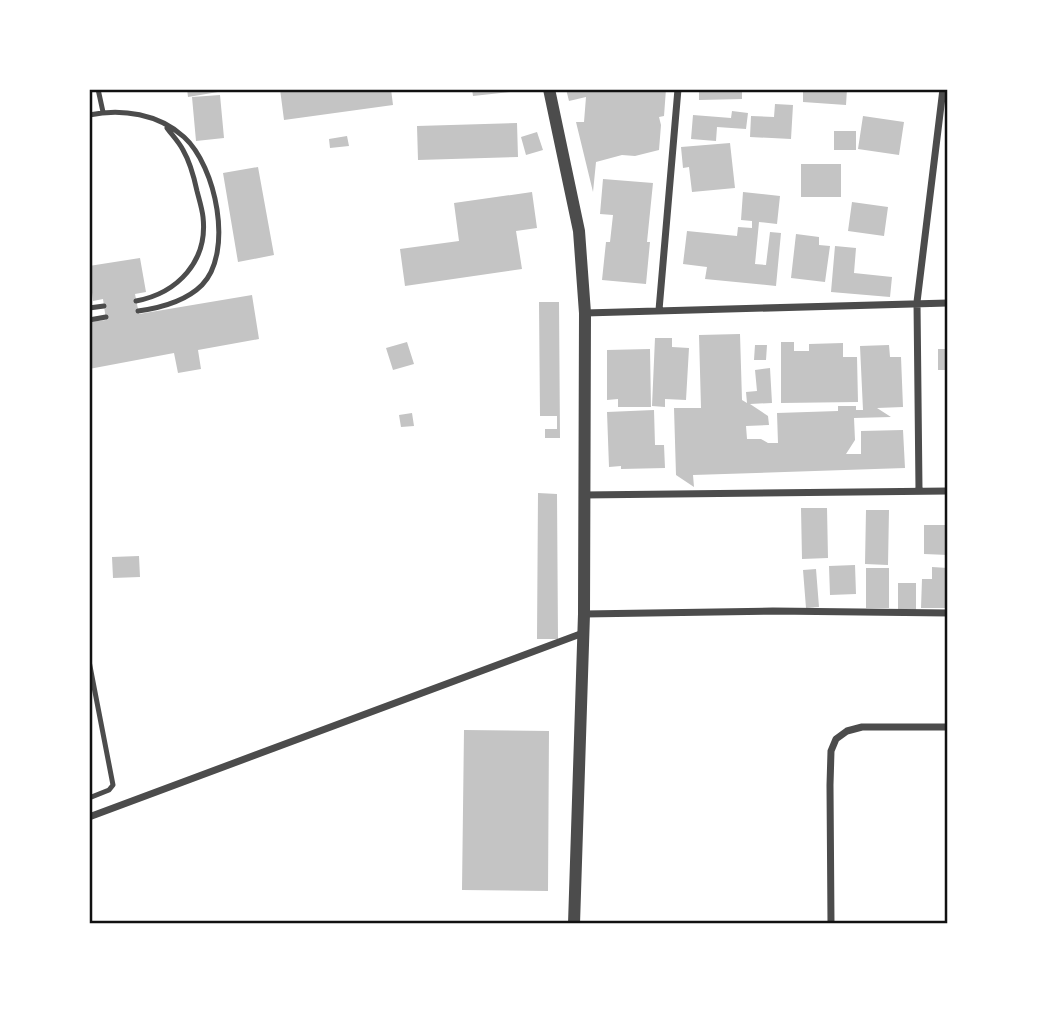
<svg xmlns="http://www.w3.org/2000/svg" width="1037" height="1013" font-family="Rubik,sans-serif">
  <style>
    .building { fill: #c4c4c4 }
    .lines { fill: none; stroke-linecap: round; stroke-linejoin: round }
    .service { stroke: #4c4c4c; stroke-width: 5 }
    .minor { stroke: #4c4c4c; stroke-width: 7 }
    .tertiary { stroke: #4c4c4c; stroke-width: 12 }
    .neatline { fill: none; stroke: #111; stroke-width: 2.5 }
  </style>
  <rect width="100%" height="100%" fill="#fff"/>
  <path class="building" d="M187,89H217L218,92L188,97Z
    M280,89H391L393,105L284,120Z
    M472,89H519V91L473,96Z
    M566,89H666L664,116L659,117L661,125L659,150L635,156L622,155L596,162L593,192L576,122H584L586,97L569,101Z
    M699,89H742V99L699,100Z
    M803,89H847L846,105L803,102Z
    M220,95L224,138L196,141L192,97Z
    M775,104L793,105L791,139L750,137L751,116L774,117Z
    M732,111L748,113L746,129L717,127L716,141L691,139L693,115L731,118Z
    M863,116L904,122L899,155L858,149Z
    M517,123L518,157L418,160L417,126Z
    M834,131H856V150H834Z
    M537,132L543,150L526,155L521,137Z
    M347,136L349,146L330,148L329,139Z
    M730,143L735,188L692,192L689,167L683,168L681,147Z
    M801,164H841V197H801Z
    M258,167L274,255L238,262L223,173Z
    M603,179L653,183L647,242H650L646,284L602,280L606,242H610L613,215L600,214Z
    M532,192L537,228L516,231L522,269L405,286L400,249L459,241L454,203Z
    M743,192L780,196L777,224L759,222L755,264L766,265L770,232L781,233L776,286L705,279L707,267L683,264L687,231L737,236L738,227L752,228V221L741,220Z
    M852,202L888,207L884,236L848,231Z
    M796,234L819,237V245L830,246L825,282L791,278Z
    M835,246L856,248L854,273L892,277L890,297L831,292Z
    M140,258L146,292L135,294L139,314L252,295L259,339L198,350L201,369L178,373L174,353L89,369V322L106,320L103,299L93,301L89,266Z
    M539,302H559L560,438H545V429H557V416H540Z
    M740,334L742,400L747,403L746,392L757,391L755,370L770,368L772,403L750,404L768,416L769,425L746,426L747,439H761L768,443H778L777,413L838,411V406H856V410H863L860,346L889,345L890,357H901L903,407L877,408L891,417L854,418L855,440L846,454H861V431L903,430L905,468L693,475L694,487L676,475L674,408H701L699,335Z
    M655,338H672V347L689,348L686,400L665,399V407L652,406Z
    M407,342L414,364L393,370L386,348Z
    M781,342H794V351H809V344L843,343V357H857L858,402L781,403Z
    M755,345H767L766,360H754Z
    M650,349L651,407H618V399L607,400V350Z
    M938,349H948V370H938Z
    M654,410L655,445H664L665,468L621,469V466L609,467L607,412Z
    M412,413L414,426L401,427L399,415Z
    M538,493L557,494L558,639H537Z
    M801,508H827L828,558L802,559Z
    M866,510H889L888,565L865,564Z
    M924,525H948V555L924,554Z
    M139,556L140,577L113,578L112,557Z
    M855,565L856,594L830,595L829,566Z
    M932,567L948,568V608H921L922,579H932Z
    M866,568H889V608H866Z
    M816,569L819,607L806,608L803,570Z
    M898,583H916V610H898Z
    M464,730L549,731L548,891L462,890Z"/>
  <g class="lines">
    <path class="service" d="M98,89L103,112
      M89,115C122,108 159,114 184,137C216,166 234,252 202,285C186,301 160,308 138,311
      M136,301C178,293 208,261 203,217C202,208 199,199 197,191C194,177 190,162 183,150C179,142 172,135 167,128
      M89,308L104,306
      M89,320L106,317
      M89,661L113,785L109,790L89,798"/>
    <path class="minor" d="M659,310L678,89
      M585,313L948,303
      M919,490L917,302L943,89
      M583,495L948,491
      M584,614L773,611L948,613
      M89,817L583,633
      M831,924L830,785L831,751L836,739L847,731L862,727H948"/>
    <path class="tertiary" d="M549,89L579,231L585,313L584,614L574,924"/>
  </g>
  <rect width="1037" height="1013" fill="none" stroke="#ffffff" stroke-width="182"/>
  <rect x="91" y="91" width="855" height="831" class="neatline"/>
</svg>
